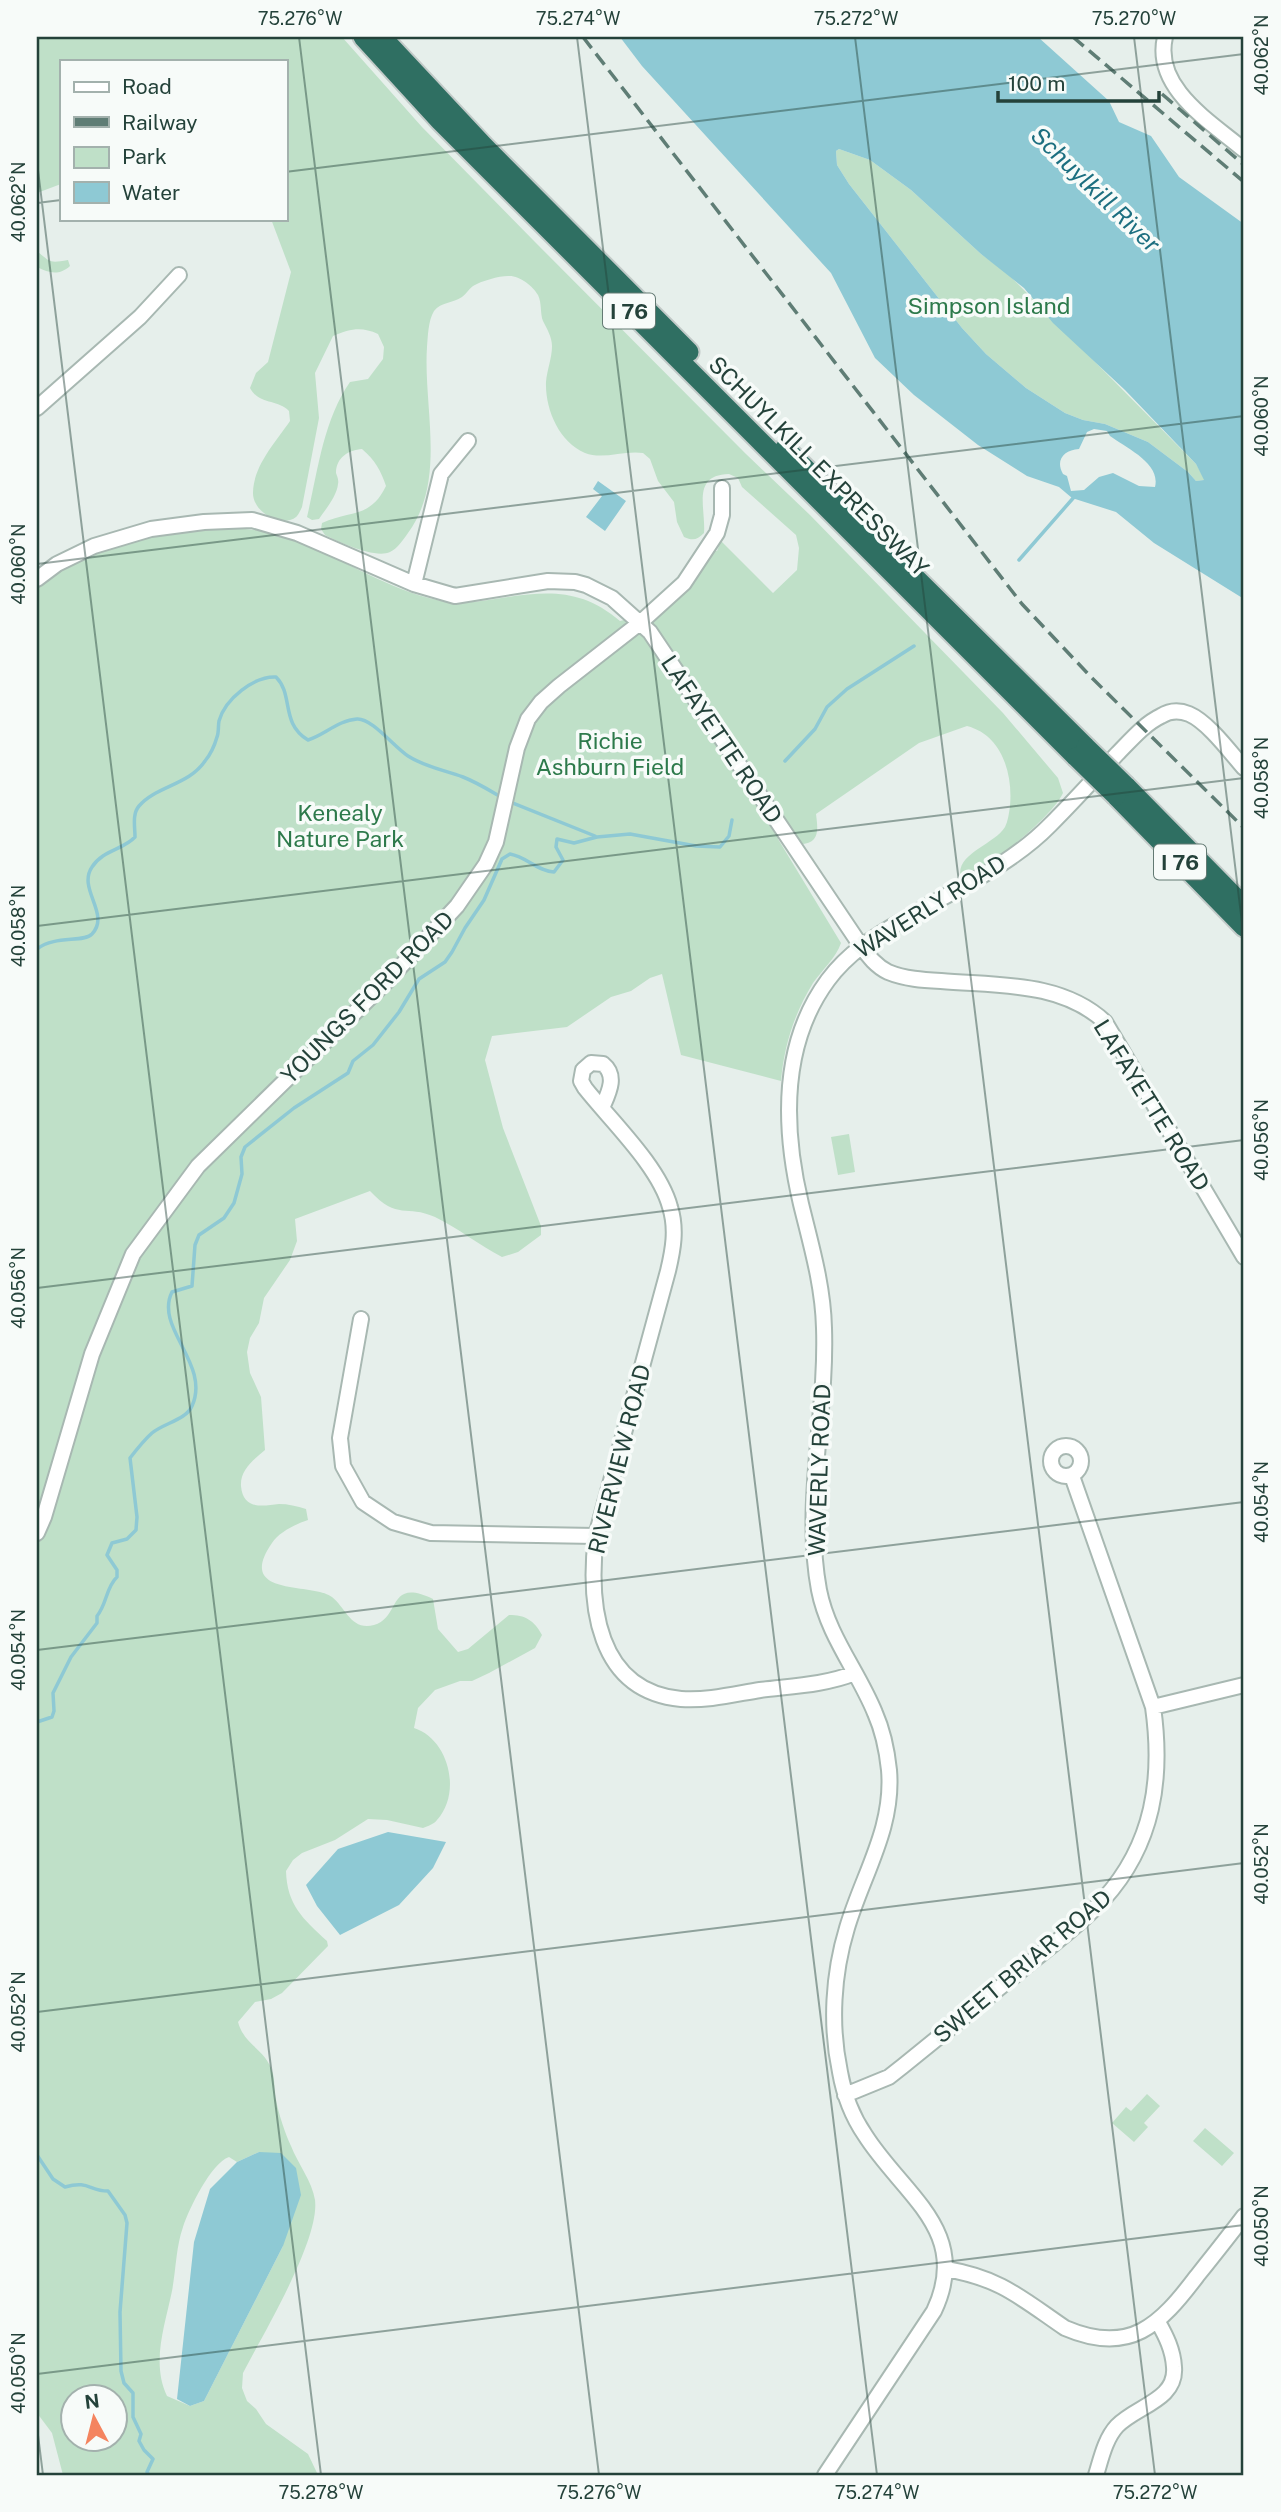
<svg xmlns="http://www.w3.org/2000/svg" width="1281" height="2512" font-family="'Public Sans',sans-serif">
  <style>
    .green { fill: #bfe0c8; fill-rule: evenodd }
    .water { fill: #8ec9d4; fill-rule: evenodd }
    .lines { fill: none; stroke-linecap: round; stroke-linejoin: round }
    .stream { stroke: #8ec9d4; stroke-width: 3.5 }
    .minor-casing { stroke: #a8b8b2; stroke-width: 18 }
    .highway-casing { stroke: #c2cac8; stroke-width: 23 }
    .minor { stroke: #fff; stroke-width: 14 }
    .highway { stroke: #2f6f62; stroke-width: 19 }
    .rail { stroke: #5f7d75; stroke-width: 3.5; stroke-dasharray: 14 7; stroke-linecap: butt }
    .highway-bridge-casing { stroke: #c2cac8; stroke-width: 23; stroke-linecap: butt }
    .highway-bridge { stroke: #2f6f62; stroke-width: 19 }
    .ticks { fill: none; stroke: #24423a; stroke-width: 2; stroke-opacity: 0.45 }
    .labels { text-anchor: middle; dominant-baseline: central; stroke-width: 7; stroke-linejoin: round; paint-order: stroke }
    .shield { fill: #f7fbf9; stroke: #637a73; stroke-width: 2 }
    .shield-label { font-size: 21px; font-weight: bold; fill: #24423a }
    .park-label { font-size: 23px; fill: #2d7a4b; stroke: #f7fbf9 }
    .street-label { font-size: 23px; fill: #24423a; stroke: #f7fbf9 }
    .water-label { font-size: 24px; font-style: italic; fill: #1c6f80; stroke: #f7fbf9 }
    .neatline { fill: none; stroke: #24423a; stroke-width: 2.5 }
    .ticks-label { font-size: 18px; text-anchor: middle; fill: #24423a }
  </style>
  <rect width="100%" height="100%" fill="#e6efeb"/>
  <path class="green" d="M37,37H342L422,127L535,242L746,454L810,515L1003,713L1058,778L1063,793C1053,816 988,869 964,879L961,878C954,854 994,845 1005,827C1008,821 1009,813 1010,806C1013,774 1002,735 967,726L919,743L816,814C818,829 820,844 800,844L789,832L778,839L841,943C836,958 822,970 813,983C794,1014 784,1046 781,1081L681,1055L662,974L650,978L631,991L611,997L567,1027L492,1036L485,1060L503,1128L541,1226V1235L518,1252L502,1257C479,1245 458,1228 435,1217C406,1204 398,1221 370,1191L295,1219L297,1241L290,1260L264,1298L259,1323L250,1338L247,1352L250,1373L261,1397L265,1450C253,1460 240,1470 241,1486C243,1510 262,1506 279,1504C288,1504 297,1506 306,1509L308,1520C296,1524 279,1532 272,1543C234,1598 314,1582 332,1597C346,1608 351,1631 374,1625C401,1618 387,1577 433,1599L438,1629L458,1652L468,1649L509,1615C525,1615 534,1620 542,1635L535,1648L489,1673L472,1681H460L435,1690L418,1708L414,1728C449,1739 462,1793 437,1820C434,1824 428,1826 423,1828L387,1820L368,1819L335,1840L302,1853L293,1860L286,1871C287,1905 303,1919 327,1941L328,1946L282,1993L271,1999L255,2002L238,2022C245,2047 266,2048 273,2074C275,2082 274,2092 276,2100C279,2115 285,2133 291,2146C298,2164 312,2181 315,2200C320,2240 263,2334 243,2373L242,2388L247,2401L256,2409L266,2424L308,2454L318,2475H63L52,2433L37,2413V585C104,537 221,509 300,542C346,561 388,589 437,600C455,605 477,602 495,599C545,591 580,587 620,621L666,609L714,550L717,551L721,541L773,593L797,570L799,548L796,535L742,487L738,478L729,474C691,475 706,508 704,533C697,540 693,541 684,537L677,522L674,502L658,481L650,459L643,453C624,450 603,460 585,453C559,442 545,409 546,382C547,370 552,358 552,346C552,337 547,329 543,321C540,314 542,303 538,295C533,286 519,275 508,276C499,276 481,281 473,286C469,289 466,294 462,297C453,303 441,302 434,311C428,321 428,336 427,347C423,407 447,480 408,533C403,540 397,549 390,552C375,559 339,542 325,535L321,529L322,523C350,510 370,519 386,486C381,471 375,460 362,449C349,450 336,457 336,473C337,476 339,480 338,484C337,496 325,510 319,519L312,520L307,517C318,471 323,421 350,382L368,379L383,359L384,347L378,334C361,326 350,329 333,336L315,373L319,418L302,507C301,509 298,516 296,517C283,528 252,513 253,492C254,465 275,443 290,421L289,411C277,399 259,405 250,388L256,373L268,362L291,272L271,219H285V61H61V184L37,193ZM259,2152L283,2246L204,2401L190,2406L167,2396C151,2363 165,2325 172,2291C176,2270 176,2247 183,2227C189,2209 211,2163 229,2157L237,2162ZM74,2396H116V2438H74Z
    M839,149L870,160L911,190L981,254L1007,273L1196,464L1205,480L1196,481L1188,472L1148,442L1105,424L1083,420L1065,413L1026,388L986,354L962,328L849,184L837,165L836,151Z
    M37,251C51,263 50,263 68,260L70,266C59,276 49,273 37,267Z
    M849,1134L855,1172L838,1175L831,1137Z
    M1147,2094L1160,2106L1144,2123L1148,2127L1134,2142L1112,2123L1126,2107L1131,2111Z
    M1205,2128L1234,2153L1222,2166L1193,2141Z"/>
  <path class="water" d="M620,37H1038L1109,101L1119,122L1151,136L1179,177L1244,224V599L1154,543L1116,512L1072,498L1059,487L1027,476L978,445L914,395L875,358L831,273L642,66ZM839,149L870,160L911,190L981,254L1024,288L1053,323L1125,390L1196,464L1204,480L1196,481L1188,472L1148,442L1105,424L1083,420L1065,413L1026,388L986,354L962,328L849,184L837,165L836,151ZM1094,429L1107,431L1110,436C1126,448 1161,463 1155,487L1139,486L1113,473L1099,477L1084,490L1071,491L1067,476L1063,474C1055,460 1064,450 1079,449L1087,432Z
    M598,481L626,501L605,531L586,517L602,496L593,489Z
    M388,1832L446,1842L433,1868L399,1905L340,1935L317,1906L306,1885L338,1849Z
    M259,2152L281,2153L296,2168L301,2195L283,2246L204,2401L190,2406L177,2399L194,2242L210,2189L237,2162Z"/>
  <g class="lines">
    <path class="stream" d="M1019,560L1075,496
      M785,761L815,729L827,707L847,689L914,646
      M508,801L595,836
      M37,949C55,935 83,943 92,934C111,914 77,889 92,867C103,850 123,850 135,837C135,827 132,814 139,806C156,786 189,785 205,761C210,755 215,744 217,737C219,732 218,726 219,721C225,699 254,676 276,677C294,695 280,723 308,740C324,735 339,720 357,719C372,718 394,747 408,756C425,767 444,770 463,777C476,782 489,790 501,797
      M37,1722L52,1717L54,1711L53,1693L71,1657L97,1623V1616C107,1604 106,1587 117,1577V1570L107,1555L112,1543L127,1539L136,1530L137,1517L130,1458C137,1449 144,1440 152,1433C164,1423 186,1420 192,1406C211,1364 154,1328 172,1292L192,1286L195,1245L199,1235L224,1218L234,1203L242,1174L241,1157L245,1147L294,1108L348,1073L353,1061L373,1045L399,1012L419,979L445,962L452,952L465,928L484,900L502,859L510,854C527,857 537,871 554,872L563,860L556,847L557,839L574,843L597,837L630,834L696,846L720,847L729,836L732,820
      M37,2155L53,2179L65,2187C89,2180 89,2191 108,2191L125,2215L127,2223L120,2312L121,2371L124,2383L133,2393V2417L141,2434L139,2441L144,2450L153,2459L147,2472L149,2475"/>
    <g class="minor-casing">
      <path id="minor" d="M1165,37C1153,88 1211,122 1244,150
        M37,408L140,317L179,275
        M37,579L57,564L94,546L151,529L204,522L252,520L297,533L414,584L455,596L548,581L575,582L586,585L612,598L650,632L861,946C869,957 876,966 888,972C905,979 923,980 941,981C997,986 1061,981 1105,1022L1244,1257
        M414,584L441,474L468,441
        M602,1108C608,1094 618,1076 603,1064L591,1063L583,1070L581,1081L585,1088C611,1121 659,1166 670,1207C677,1229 673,1250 668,1271L596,1536C588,1603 596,1691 681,1699C707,1701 735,1694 760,1690C791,1686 825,1685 855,1673
        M361,1319L340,1438L343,1466L363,1502L393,1522L431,1533L596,1536
        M1051 1461a15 15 0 1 1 30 0a15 15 0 1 1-30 0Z
        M37,1533L44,1517L92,1354L133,1254L198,1166L388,980L457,906L486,864L496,842L517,748L528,719L541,702L559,686L641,622L684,583L717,533L722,515V488
        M1153,1707L1244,1685
        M845,2095L889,2077L903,2066C947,2030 991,1995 1035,1959C1058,1940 1083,1922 1103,1900C1154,1844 1163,1778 1153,1707L1072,1476
        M946,2269C1000,2278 1021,2298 1065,2328C1130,2356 1160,2325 1197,2276C1213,2256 1229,2236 1244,2216
        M825,2475L934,2311C972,2231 903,2195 865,2135C852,2116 844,2095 840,2072C830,2025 833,1974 847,1928C863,1874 894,1828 889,1770C887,1751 883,1731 875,1713C858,1671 828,1636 819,1590C803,1504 827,1415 824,1328C823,1285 811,1245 801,1204C783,1128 780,1045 828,980C848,953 875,936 903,920C952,891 1010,866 1050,825C1073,802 1095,778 1117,754C1130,741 1144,724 1161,716C1169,711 1179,710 1189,714C1208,722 1230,752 1244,768
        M1096,2475C1101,2459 1105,2439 1117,2426C1136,2406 1177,2400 1174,2367C1173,2350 1166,2336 1158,2322"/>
    </g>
    <g class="highway-casing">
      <path id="highway" d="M363,37L440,121L1076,757
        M382,37L484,146L689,352
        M785,448L1086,747
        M1126,786L1244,906
        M1116,796L1244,927"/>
    </g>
    <use href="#minor" class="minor"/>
    <use href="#highway" class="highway"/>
    <path class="rail" d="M583,37L1022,604L1092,678L1244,828
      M1073,37L1244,182
      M1162,94L1244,165"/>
    <g class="highway-bridge-casing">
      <path id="highway-bridge" d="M1086,747L1126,786
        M1076,757L1116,796"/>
    </g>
    <use href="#highway-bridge" class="highway-bridge"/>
  </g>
  <path class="ticks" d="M299,37L599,2475M577,37L877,2475M855,37L1155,2475M1134,37L1244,939M37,162L321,2475M285,172L1244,54M37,203L61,200M37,564L1244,416M37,926L1244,778M37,1288L1244,1140M37,1650L1244,1502M37,2012L1244,1863M37,2374L1244,2225M37,2427L43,2475"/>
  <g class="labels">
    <g class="shield">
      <rect x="603" y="293.5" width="52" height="35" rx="5"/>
      <rect x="1154" y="844.5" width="52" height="35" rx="5"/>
    </g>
    <g class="shield-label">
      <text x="629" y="311">I 76</text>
      <text x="1180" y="862">I 76</text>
    </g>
    <g class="park-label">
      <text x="989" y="305">Simpson Island</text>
      <text x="610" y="740">Richie<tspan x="610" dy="26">Ashburn Field</tspan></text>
      <text x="340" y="812">Kenealy<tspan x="340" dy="26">Nature Park</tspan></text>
    </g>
    <g class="street-label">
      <text transform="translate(819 466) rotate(45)">SCHUYLKILL EXPRESSWAY</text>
      <text transform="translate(722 739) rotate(56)">LAFAYETTE ROAD</text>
      <text transform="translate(930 906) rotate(-32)">WAVERLY ROAD</text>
      <text transform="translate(367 997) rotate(-45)">YOUNGS FORD ROAD</text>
      <text transform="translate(1152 1105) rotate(58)">LAFAYETTE ROAD</text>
      <text transform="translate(619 1459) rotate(-76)">RIVERVIEW ROAD</text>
      <text transform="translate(819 1470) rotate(-88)">WAVERLY ROAD</text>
      <text transform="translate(1022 1966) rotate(-40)">SWEET BRIAR ROAD</text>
    </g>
    <g class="water-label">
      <text transform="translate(1096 189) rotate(44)">Schuylkill River</text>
    </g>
  </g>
  <rect width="1281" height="2512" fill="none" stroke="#f7fbf9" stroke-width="77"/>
  <rect x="60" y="60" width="228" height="161" fill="#f7fbf9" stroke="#a3b1ad" stroke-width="2"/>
  <rect x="74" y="82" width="35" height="10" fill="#ffffff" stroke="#a3b1ad" stroke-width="2"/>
  <text x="122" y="94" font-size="21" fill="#24423a">Road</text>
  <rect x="74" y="117" width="35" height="10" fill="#5f7d75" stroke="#a3b1ad" stroke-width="2"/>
  <text x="122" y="130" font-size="21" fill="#24423a">Railway</text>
  <rect x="74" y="147" width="35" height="21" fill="#bfe0c8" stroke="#a3b1ad" stroke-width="2"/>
  <text x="122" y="164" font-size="21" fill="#24423a">Park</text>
  <rect x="74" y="182" width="35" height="21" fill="#8ec9d4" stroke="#a3b1ad" stroke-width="2"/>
  <text x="122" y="200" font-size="21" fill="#24423a">Water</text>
  <g transform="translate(94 2418) rotate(353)"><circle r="33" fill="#f7fbf9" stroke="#a3b1ad" stroke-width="2"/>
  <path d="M0-5L12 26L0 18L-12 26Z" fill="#f4845f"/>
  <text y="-10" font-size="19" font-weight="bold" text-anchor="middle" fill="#24423a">N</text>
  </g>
  <path d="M998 91v10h161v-10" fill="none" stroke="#24423a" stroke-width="3.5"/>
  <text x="1008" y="91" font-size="21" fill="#24423a" stroke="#f7fbf9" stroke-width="5" paint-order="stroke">100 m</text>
  <rect x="38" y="38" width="1204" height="2436" class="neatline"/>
  <g class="ticks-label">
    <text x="300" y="25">75.276°W</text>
    <text x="578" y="25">75.274°W</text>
    <text x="856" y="25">75.272°W</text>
    <text x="1134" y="25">75.270°W</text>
    <text transform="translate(1262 55) rotate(-90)" y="6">40.062°N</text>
    <text transform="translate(19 202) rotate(-90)" y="6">40.062°N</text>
    <text transform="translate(1262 416) rotate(-90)" y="6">40.060°N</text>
    <text transform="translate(19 564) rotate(-90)" y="6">40.060°N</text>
    <text transform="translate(1262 778) rotate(-90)" y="6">40.058°N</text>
    <text transform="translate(19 926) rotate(-90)" y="6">40.058°N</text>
    <text transform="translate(1262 1140) rotate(-90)" y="6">40.056°N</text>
    <text transform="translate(19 1288) rotate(-90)" y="6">40.056°N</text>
    <text transform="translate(1262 1502) rotate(-90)" y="6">40.054°N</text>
    <text transform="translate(19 1650) rotate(-90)" y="6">40.054°N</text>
    <text transform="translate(1262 1864) rotate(-90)" y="6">40.052°N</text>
    <text transform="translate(19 2012) rotate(-90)" y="6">40.052°N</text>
    <text transform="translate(1262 2226) rotate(-90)" y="6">40.050°N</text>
    <text transform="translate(19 2373) rotate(-90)" y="6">40.050°N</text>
    <text x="321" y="2499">75.278°W</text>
    <text x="599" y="2499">75.276°W</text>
    <text x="877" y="2499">75.274°W</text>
    <text x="1155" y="2499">75.272°W</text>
  </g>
</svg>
